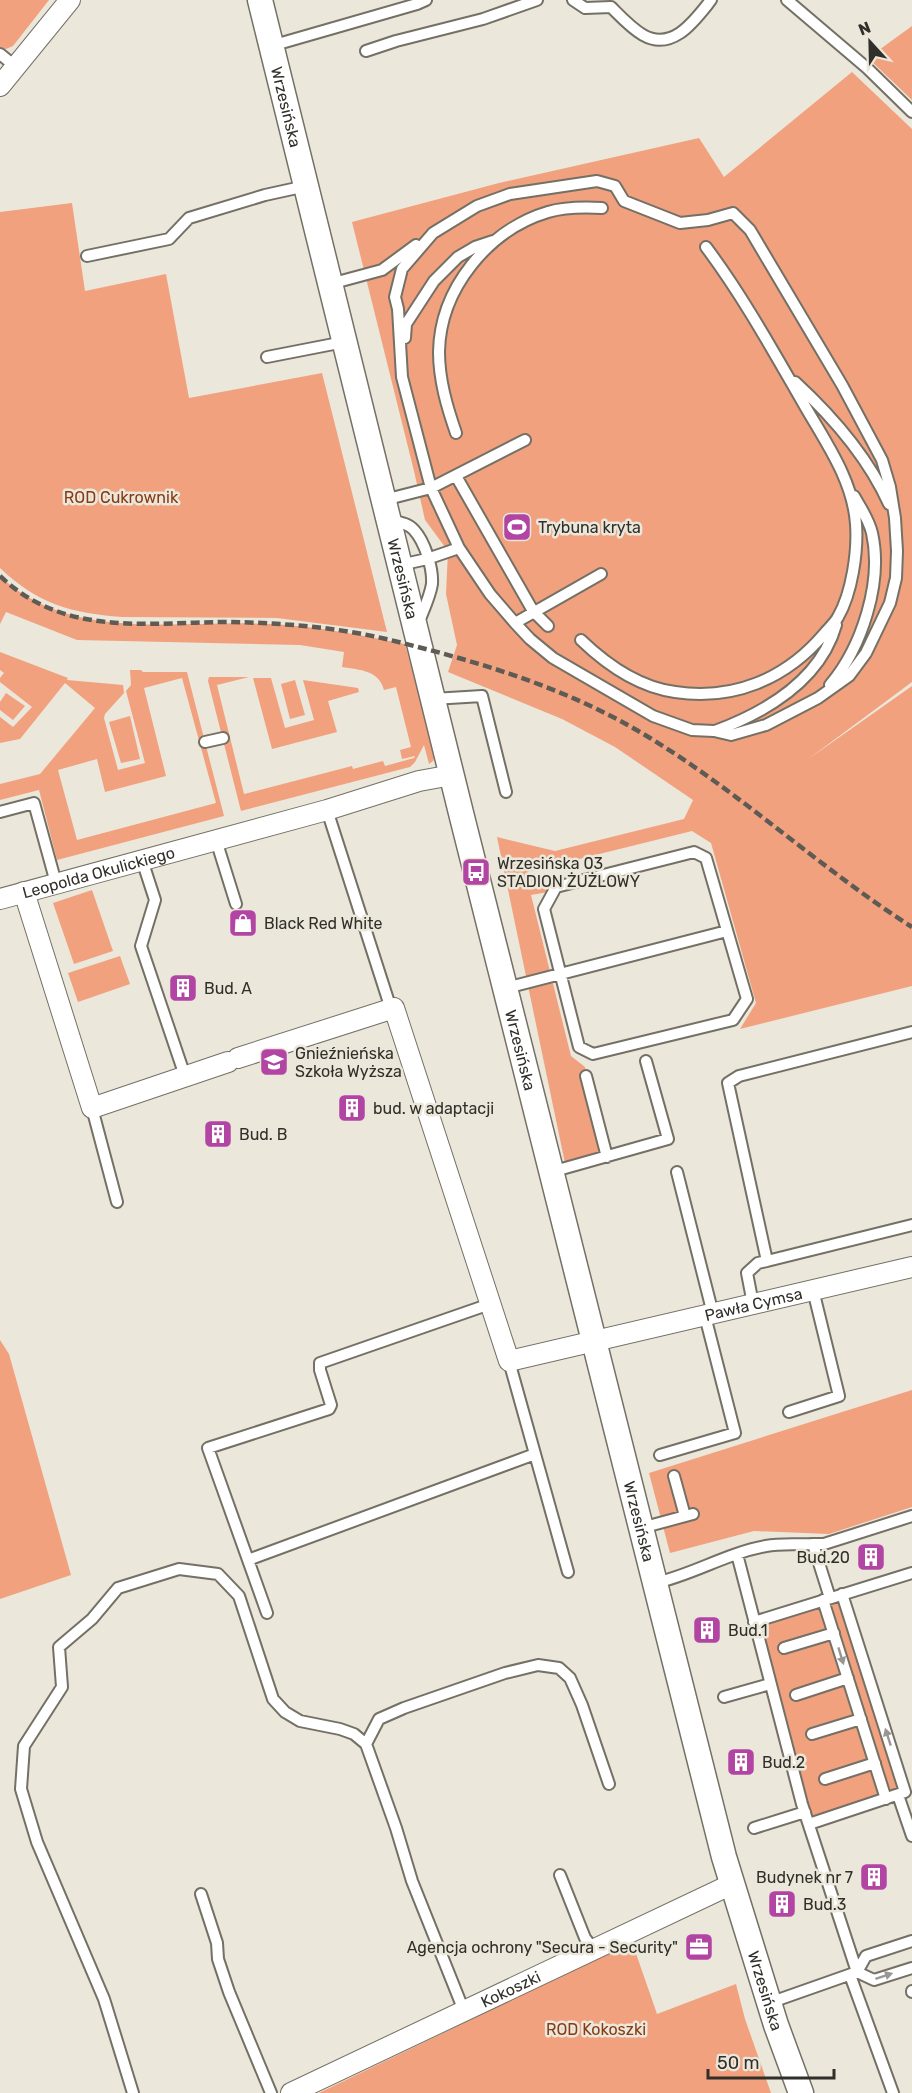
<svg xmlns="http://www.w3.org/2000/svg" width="912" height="2093" font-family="Rubik,sans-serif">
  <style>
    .green { fill: #f1a17e; fill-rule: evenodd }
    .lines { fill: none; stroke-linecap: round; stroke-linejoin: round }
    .service-casing { stroke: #747065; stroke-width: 14 }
    .minor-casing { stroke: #747065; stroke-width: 22 }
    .tertiary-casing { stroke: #747065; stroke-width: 27 }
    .service { stroke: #fff; stroke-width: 10 }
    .minor { stroke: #fff; stroke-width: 20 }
    .tertiary { stroke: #fff; stroke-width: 24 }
    .rail { stroke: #5d5b54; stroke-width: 4.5; stroke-dasharray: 9 4.5; stroke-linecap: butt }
    .oneway { fill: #989794 }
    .labels { text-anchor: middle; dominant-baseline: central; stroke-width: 5; stroke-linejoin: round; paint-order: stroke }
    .street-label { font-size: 16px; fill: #312f2a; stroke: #ebe7da }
    .park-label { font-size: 16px; fill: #863b14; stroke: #ebe7da }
    .poi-label { font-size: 16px; fill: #312f2a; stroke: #ebe7da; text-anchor: start }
  </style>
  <rect width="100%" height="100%" fill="#ebe7da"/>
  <path class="green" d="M0,0H49L13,46L6,49L0,48Z
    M912,26V100L868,58Z
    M852,72L912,129V682L807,760L912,686V986L740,1029L756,1003L711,843L692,831L527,872L548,887V892L531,895L571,1056L585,1067L607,1157L566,1168L497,837L555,851L684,819L693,800L615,747L562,719L448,672L457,645L446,594L448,551L425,520L414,471L352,222L499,183L699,138L724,177Z
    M72,203L85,291L166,274L189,398L322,373L387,632L277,618L122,617C70,613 38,604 0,568V212Z
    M0,576C72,644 180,619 270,624C316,626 360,635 405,644L435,756L433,761L429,764L424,745L415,762L410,767L241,811L208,681L209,677H249L217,685L244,794L352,766L353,769L383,761L385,766L414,758L415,756L402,759L400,750L411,747L396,687L384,690C379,670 360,670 342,667L344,652L300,645L77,640L6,612L0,624Z
    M0,652L68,678L67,680L123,685L124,693L105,714L104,718L118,770L145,763L126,691L131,685L130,670H141L143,672H187L224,816L57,860L39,790L0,800V784L40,774L95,708L65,683L20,739L0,743V717L13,727L32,707L0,682V678L4,673L0,670ZM182,678L216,803L77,840L58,770L97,759L105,792L166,776L144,688Z
    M253,678H271L285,728L314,720L303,680L358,688L359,692L328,701L337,732L272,749Z
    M295,680L305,715L290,719L281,684Z
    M6,693L25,706L13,720L0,710V702Z
    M130,716L140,759L121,763L109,722Z
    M92,890L113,951L74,964L53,903Z
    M120,956L130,984L78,1002L68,973Z
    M0,1340L9,1354L71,1575L0,1599Z
    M912,1390V1507L829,1534L754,1531L670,1553L649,1473Z
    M842,1594L905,1792L809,1824L754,1622Z
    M632,1942L657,2014L736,1984L745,2019L771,2093H319Z"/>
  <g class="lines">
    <g class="service-casing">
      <path id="service" d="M573,0L585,8L611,7C621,17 631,28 643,35C673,52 695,20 711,0
        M787,0L867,68L912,112
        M271,46L417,4L426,0
        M366,51L396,41L483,19L537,0
        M0,54L16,67
        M597,181L615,186L624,201L680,223L708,220L733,213L750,230L842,385L882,460L890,487L895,518L897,551L896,578L890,603L866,653L849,676L818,698L766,725L731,735L714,731L692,730L653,716L553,658L530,639L515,623L490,594L459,548L431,488L402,377L398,309L395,297L402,269L433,233L477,206L510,194Z
        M87,256L169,239L189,218L265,195L306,186
        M330,284L382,270L416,245
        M405,338L406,324L434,281L458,257L475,247L493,241
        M267,357L344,342
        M795,382C833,417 868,457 889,504
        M456,433C447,407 439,380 439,352C440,289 488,230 548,212C565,207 584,207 602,208
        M456,476L533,611L548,626
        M384,500L431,488L525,440
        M389,520C398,522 408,523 414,530C425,542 433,568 432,584C430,597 423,611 418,624
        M400,565L427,559L459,548
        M515,623L601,574
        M581,640C607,665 638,687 675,692C733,701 786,679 824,634C828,629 835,623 838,617C852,593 858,551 856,524C853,479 824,440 802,401C772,349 742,295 706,247
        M830,685C862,647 883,582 872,533C869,520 861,508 854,496
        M433,699L482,696L506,792
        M715,731C766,712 820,681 836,625
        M205,742L223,738
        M327,810L391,1009
        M0,812L34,803L56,883
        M216,840L236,904
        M694,852L706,858L747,999L733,1020L593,1054L579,1047L544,909L556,887Z
        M142,860L155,900L141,946L185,1076
        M506,988L727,931
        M586,1076L607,1157
        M92,1108L117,1202
        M551,1172L668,1139L646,1061
        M677,1172L713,1314
        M767,1261L912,1225
        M753,1304L747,1273L758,1263L767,1261L728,1083L739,1076L912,1032
        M509,1361L568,1572
        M789,1412L839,1396L813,1290
        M660,1455L735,1433L705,1316
        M674,1476L685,1516
        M641,1528L693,1514
        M813,1544H824L912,1516
        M737,1554L802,1804L857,1972
        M248,1560L535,1454
        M655,1583C692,1575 727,1553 766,1546C781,1543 798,1545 813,1544L830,1598
        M823,1600L886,1799
        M267,1613L208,1448L329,1409L331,1405L320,1370V1363L490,1304
        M754,1622L912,1573
        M784,1648L834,1633
        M796,1695L848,1678
        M724,1697L770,1684
        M812,1734L861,1719
        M366,1744L379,1719L404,1708L505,1673L538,1665L559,1668L570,1678L582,1705L609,1784
        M825,1779L875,1763
        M898,1795L912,1836
        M809,1824L905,1792L842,1594
        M754,1828L805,1812
        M560,1875L585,1938L594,1950
        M201,1894L217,1943L218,1959L229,1992L271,2093
        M857,1972L866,1956L912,1941
        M850,1975L893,2093
        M912,1991V1992
        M769,2003L857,1972L874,1980L912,1968
        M133,2093L104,1999L37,1842L21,1789L24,1746L62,1687L59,1647L92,1619L118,1588L179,1569L218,1574L239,1596L273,1699L285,1712L300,1721L340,1729L354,1734L366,1744L396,1828L412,1881L464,2011"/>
    </g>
    <g class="minor-casing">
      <g id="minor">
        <path d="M0,86L70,0"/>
        <path d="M24,892L92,1108L228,1062"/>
        <path id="s1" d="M0,899L327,810L419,781L452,775"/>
        <path id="s2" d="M238,1058L394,1008L509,1361L912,1267"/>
        <path id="s3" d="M291,2093L732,1884"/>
      </g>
    </g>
    <g class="tertiary-casing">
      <g id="tertiary">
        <path id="s4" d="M260,0L462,817L724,1857L776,2025L801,2093"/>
      </g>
    </g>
    <use href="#service" class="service"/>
    <use href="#minor" class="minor"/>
    <use href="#tertiary" class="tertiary"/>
    <path class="rail" d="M0,576C65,638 149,622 230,622C282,623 335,627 386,639C477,661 569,688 650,738C742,794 821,869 912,927"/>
  </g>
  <defs><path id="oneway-solid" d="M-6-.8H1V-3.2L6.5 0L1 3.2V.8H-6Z" transform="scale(1.5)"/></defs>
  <g class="oneway">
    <use href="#oneway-solid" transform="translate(841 1656) rotate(73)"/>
    <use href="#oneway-solid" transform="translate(888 1737) rotate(-108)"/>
    <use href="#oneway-solid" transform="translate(884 1976) rotate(-18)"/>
  </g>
  <defs>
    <g id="stadium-square" transform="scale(1.5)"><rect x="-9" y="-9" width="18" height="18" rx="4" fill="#b244a3" stroke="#ebe7da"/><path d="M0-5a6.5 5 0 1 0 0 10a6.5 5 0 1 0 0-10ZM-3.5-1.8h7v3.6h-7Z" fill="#fff"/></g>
    <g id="bus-square" transform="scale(1.5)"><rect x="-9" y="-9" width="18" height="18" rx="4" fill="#b244a3" stroke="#ebe7da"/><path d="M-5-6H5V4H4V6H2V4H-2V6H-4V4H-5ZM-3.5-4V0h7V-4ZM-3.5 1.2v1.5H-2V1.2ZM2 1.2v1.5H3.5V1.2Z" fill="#fff"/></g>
    <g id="shop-square" transform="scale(1.5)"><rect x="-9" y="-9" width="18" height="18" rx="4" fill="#b244a3" stroke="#ebe7da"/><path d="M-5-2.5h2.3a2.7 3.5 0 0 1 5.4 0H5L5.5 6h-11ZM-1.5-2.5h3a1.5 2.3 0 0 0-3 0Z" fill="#fff"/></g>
    <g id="building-square" transform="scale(1.5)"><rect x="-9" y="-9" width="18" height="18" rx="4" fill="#b244a3" stroke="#ebe7da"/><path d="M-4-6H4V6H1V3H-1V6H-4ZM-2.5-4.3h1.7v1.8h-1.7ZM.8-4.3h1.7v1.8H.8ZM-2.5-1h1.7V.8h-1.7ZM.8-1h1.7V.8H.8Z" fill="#fff"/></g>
    <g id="university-square" transform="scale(1.5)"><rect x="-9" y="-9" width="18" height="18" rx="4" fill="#b244a3" stroke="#ebe7da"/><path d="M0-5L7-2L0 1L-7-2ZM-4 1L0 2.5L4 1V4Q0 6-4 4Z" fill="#fff"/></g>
    <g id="office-square" transform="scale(1.5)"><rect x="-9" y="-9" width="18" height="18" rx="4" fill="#b244a3" stroke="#ebe7da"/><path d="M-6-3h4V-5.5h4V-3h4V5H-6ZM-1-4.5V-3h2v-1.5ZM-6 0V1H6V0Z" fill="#fff"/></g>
  </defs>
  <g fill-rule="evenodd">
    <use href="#stadium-square" x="517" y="527"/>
    <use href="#bus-square" x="476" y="872"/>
    <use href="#shop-square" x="243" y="923"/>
    <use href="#building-square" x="183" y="988"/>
    <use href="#university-square" x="274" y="1062"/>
    <use href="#building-square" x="352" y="1108"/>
    <use href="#building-square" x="218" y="1134"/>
    <use href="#building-square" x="871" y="1557"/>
    <use href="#building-square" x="707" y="1630"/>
    <use href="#building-square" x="741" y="1762"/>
    <use href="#building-square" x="874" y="1877"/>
    <use href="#building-square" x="782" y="1904"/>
    <use href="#office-square" x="699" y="1947"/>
  </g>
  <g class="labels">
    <g class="street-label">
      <text stroke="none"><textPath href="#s4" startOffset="110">Wrzesińska</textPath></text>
      <text stroke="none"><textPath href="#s4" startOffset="596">Wrzesińska</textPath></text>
      <text stroke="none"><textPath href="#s1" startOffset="102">Leopolda Okulickiego</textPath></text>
      <text stroke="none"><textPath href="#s4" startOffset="1082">Wrzesińska</textPath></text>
      <text stroke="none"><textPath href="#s2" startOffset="786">Pawła Cymsa</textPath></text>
      <text stroke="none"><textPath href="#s4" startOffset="1568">Wrzesińska</textPath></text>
      <text stroke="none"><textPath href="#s3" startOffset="243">Kokoszki</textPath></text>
      <text stroke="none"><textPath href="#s4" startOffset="2054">Wrzesińska</textPath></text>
    </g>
    <g class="park-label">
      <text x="121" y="497">ROD Cukrownik</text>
      <text x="596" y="2029">ROD Kokoszki</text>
    </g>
    <g class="poi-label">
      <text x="538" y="527">Trybuna kryta</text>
      <text x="497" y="863">Wrzesińska 03<tspan x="497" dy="18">STADION ŻUŻLOWY</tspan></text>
      <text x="264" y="923">Black Red White</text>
      <text x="204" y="988">Bud. A</text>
      <text x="295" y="1053">Gnieźnieńska<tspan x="295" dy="18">Szkoła Wyższa</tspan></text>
      <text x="373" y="1108">bud. w adaptacji</text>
      <text x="239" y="1134">Bud. B</text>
      <text x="850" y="1557" text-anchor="end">Bud.20</text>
      <text x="728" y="1630">Bud.1</text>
      <text x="762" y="1762">Bud.2</text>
      <text x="853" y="1877" text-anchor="end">Budynek nr 7</text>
      <text x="803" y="1904">Bud.3</text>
      <text x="678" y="1947" text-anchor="end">Agencja ochrony "Secura - Security"</text>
    </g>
  </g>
  <g transform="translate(870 42) rotate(338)" stroke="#ebe7da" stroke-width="4.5" paint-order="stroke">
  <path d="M0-4.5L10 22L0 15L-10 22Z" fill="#312f2a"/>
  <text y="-9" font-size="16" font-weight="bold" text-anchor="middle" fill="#312f2a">N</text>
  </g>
  <path d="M708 2069v9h126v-9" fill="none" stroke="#312f2a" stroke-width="3"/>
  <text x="717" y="2069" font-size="18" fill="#312f2a" stroke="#ebe7da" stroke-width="4.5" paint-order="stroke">50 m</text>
</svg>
